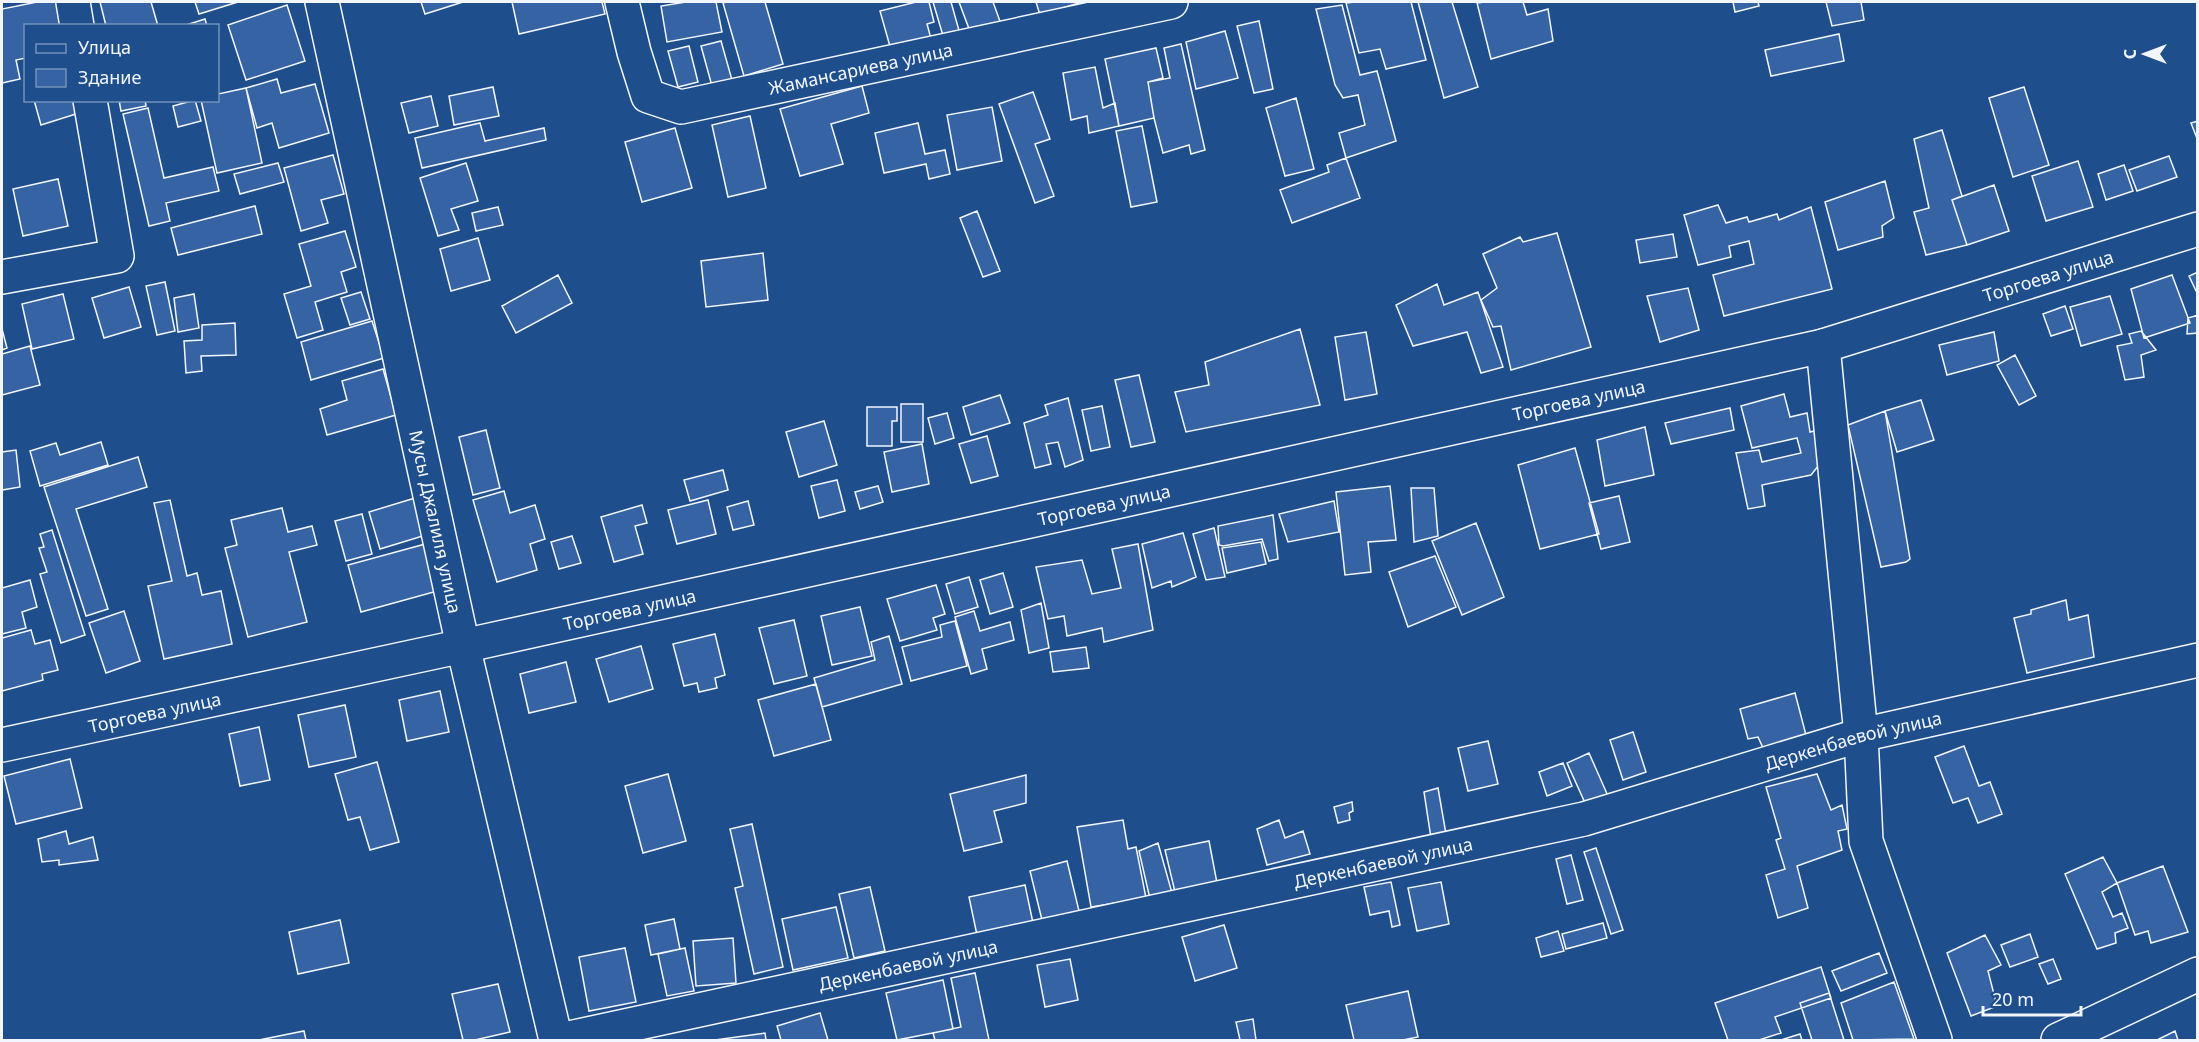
<svg xmlns="http://www.w3.org/2000/svg" width="2199" height="1042" font-family="'Noto Sans',sans-serif">
  <style>
    .building { fill: #3563a3; stroke: #f2f6ff; stroke-width: 1.5 }
    .lines { fill: none; stroke-linecap: round; stroke-linejoin: round }
    .minor-casing { stroke: #f2f6ff; stroke-width: 36 }
    .minor { stroke: #1f4e8c; stroke-width: 33 }
    .labels { text-anchor: middle; dominant-baseline: central; stroke-width: 4.5; stroke-linejoin: round; paint-order: stroke }
    .street-label { font-size: 18px; fill: #f2f6ff; stroke: #1f4e8c }
  </style>
  <rect width="100%" height="100%" fill="#1f4e8c"/>
  <path class="building" d="M37,2H59L64,26H26V58L16,60L20,79L2,83V9Z
    M100,2H151L158,26H106Z
    M195,2H238L199,14Z
    M421,2H463L425,14Z
    M512,2H602L605,14L519,34Z
    M686,2H716L722,32L667,42L661,6Z
    M726,2H765L783,64L744,76L723,3Z
    M916,2H929L934,22L927,24L933,46L893,57L880,11Z
    M933,2H951L960,34L944,39Z
    M959,2H993L1001,24L971,34Z
    M1036,2H1082L1040,15Z
    M1355,2H1411L1426,60L1386,69L1380,49L1359,53L1346,3Z
    M1418,2H1452L1478,87L1444,98Z
    M1485,2H1523L1527,15L1548,9L1553,41L1491,59L1477,3Z
    M1733,2H1758L1759,6L1735,12Z
    M1826,2H1861L1864,20L1832,26Z
    M287,5L305,61L246,80L228,25Z
    M1342,5L1360,75L1377,71L1396,141L1346,158L1339,133L1365,125L1358,95L1343,98L1335,85L1316,9Z
    M205,19L207,26H183Z
    M1259,21L1273,89L1254,93L1237,26Z
    M1225,31L1238,78L1196,89L1186,42Z
    M1839,34L1844,61L1771,76L1765,50Z
    M721,41L732,80L712,86L701,46Z
    M1181,44L1205,150L1191,154L1189,145L1163,153L1154,118L1148,82L1170,78L1164,48Z
    M689,46L698,82L678,87L668,51Z
    M1156,48L1163,78L1148,82L1154,118L1119,126L1105,59Z
    M1095,67L1103,108L1115,103L1119,126L1089,133L1087,116L1071,120L1063,73Z
    M277,79L281,93L315,84L329,133L279,148L272,123L257,128L246,88Z
    M862,86L869,113L831,124L843,164L800,176L780,109Z
    M493,87L499,116L454,125L449,96Z
    M2024,87L2049,165L2013,177L1989,98Z
    M246,88L262,163L217,173L201,100H218V94Z
    M1033,92L1050,139L1035,144L1054,196L1035,203L999,104Z
    M431,96L438,126L409,133L401,103Z
    M1296,98L1314,169L1285,176L1266,108Z
    M34,100H76L79,113L41,125Z
    M119,100H145L146,106L121,111Z
    M195,100L201,121L178,127L173,106Z
    M992,107L1002,161L957,170L947,115Z
    M148,108L164,178L213,167L219,191L166,203L170,221L149,226L123,114Z
    M750,116L766,188L728,197L712,125Z
    M2198,121V141L2191,123Z
    M480,123L485,141L544,128L546,140L422,168L415,138Z
    M918,123L925,154L945,150L950,174L929,179L926,164L884,173L875,133Z
    M1142,126L1157,202L1131,207L1116,131Z
    M675,128L692,188L642,202L625,142Z
    M1942,130L1962,196L1952,200L1967,245L1926,255L1914,212L1929,208L1914,139Z
    M333,155L344,194L321,200L328,223L301,231L284,168Z
    M2169,156L2177,177L2137,191L2129,170Z
    M1346,158L1360,198L1292,223L1280,190L1329,172L1327,165Z
    M2078,161L2093,207L2046,221L2032,176Z
    M278,163L284,182L240,194L234,174Z
    M466,163L478,201L451,209L459,230L438,236L420,178Z
    M2124,165L2133,191L2106,200L2098,174Z
    M58,179L68,226L23,236L13,189Z
    M1885,181L1894,218L1882,226L1883,237L1838,250L1825,202Z
    M1994,185L2009,231L1967,245L1952,200Z
    M1718,205L1726,223L1747,217L1749,222L1777,214L1779,220L1811,207L1832,289L1724,316L1713,275L1754,264L1749,241L1729,246L1731,257L1698,265L1684,215Z
    M255,206L262,234L178,255L171,228Z
    M498,207L503,225L476,231L472,213Z
    M977,211L1000,271L983,277L960,218Z
    M345,231L356,267L341,272L347,292L315,302L323,330L297,338L284,294L311,286L299,244Z
    M1557,233L1591,347L1511,370L1501,326L1493,327L1481,300L1497,288L1483,254L1520,237L1523,242Z
    M1673,234L1677,257L1640,263L1636,240Z
    M478,238L490,280L451,291L440,249Z
    M763,253L768,300L706,307L701,261Z
    M2198,272V295L2189,276Z
    M558,275L572,303L516,333L502,306Z
    M2172,275L2190,323L2144,338L2131,289Z
    M165,282L175,331L157,335L146,286Z
    M1437,284L1444,305L1478,292L1503,367L1481,373L1467,332L1413,346L1396,305Z
    M129,287L141,327L104,338L92,298Z
    M1688,288L1699,330L1660,342L1647,296Z
    M361,292L370,319L350,325L341,298Z
    M63,294L74,339L32,349L22,304Z
    M194,294L199,328L178,332L174,298Z
    M2110,296L2122,334L2081,346L2070,307Z
    M2065,306L2073,329L2051,336L2043,314Z
    M2198,315V333L2187,334L2188,318Z
    M372,321L384,358L311,380L301,342Z
    M235,323L236,355L201,356L202,371L186,373L184,341L202,340V325Z
    M2,329L7,348L2,350Z
    M1300,329L1320,405L1186,432L1175,392L1209,385L1205,362Z
    M2141,331L2156,350L2141,355L2144,377L2125,380L2117,346L2132,343L2129,334Z
    M1366,332L1377,394L1345,400L1335,337Z
    M1994,332L1999,361L1947,375L1939,345Z
    M30,346L40,385L2,395V354Z
    M2015,355L2036,396L2019,405L1997,365Z
    M383,369L396,415L327,435L320,409L347,400L342,381Z
    M1139,375L1155,442L1131,447L1115,380Z
    M1784,394L1790,417L1807,413L1810,432L1818,430L1823,460L1811,475L1762,485L1765,506L1748,509L1736,453L1759,450L1762,462L1801,453L1797,438L1752,448L1741,406Z
    M1000,395L1010,423L971,435L963,407Z
    M1068,398L1083,460L1065,467L1058,442L1046,444L1051,464L1035,468L1024,423L1048,415L1045,405Z
    M1921,400L1934,440L1897,452L1885,411Z
    M901,404H923V442H901Z
    M1102,406L1110,447L1091,451L1082,410Z
    M867,407H897V421H892V446H867Z
    M1730,408L1734,430L1671,444L1665,423Z
    M1885,411L1910,559L1906,562L1881,567L1848,425Z
    M947,413L954,438L935,444L928,418Z
    M824,421L837,465L799,477L786,432Z
    M1645,427L1654,475L1605,486L1597,440Z
    M486,430L500,488L473,495L459,437Z
    M987,436L998,476L971,483L959,444Z
    M101,442L108,465L40,486L30,451L56,443L60,455Z
    M922,444L929,484L892,492L884,452Z
    M1575,448L1599,534L1540,549L1518,465Z
    M16,450L20,487L2,490V452Z
    M138,457L147,487L76,509L108,609L86,616L44,487Z
    M723,470L728,490L690,501L684,480Z
    M837,480L845,511L819,518L811,486Z
    M878,486L883,502L860,509L855,492Z
    M1390,486L1396,540L1368,542L1371,572L1345,575L1336,492Z
    M1411,488H1434L1438,536L1414,542Z
    M504,491L510,513L535,505L545,539L530,544L537,570L497,582L473,500Z
    M1619,496L1630,542L1601,549L1589,503Z
    M415,498L426,535L380,549L369,512Z
    M170,500L187,576L197,573L202,595L221,591L232,644L164,659L148,586L172,581L154,503Z
    M708,500L716,534L677,544L668,510Z
    M748,501L754,525L733,530L727,507Z
    M1334,501L1339,532L1288,542L1279,514Z
    M642,505L647,523L635,526L643,554L614,562L601,517Z
    M282,508L288,532L312,526L317,545L289,552L307,622L248,637L225,548L237,545L231,520Z
    M362,514L372,554L346,561L335,521Z
    M1273,515L1278,559L1269,561L1262,539L1223,546L1219,545L1218,526Z
    M1476,523L1504,597L1462,615L1432,541Z
    M1214,528L1225,577L1206,580L1193,534Z
    M52,530L85,635L61,643L40,574L47,572L39,548L44,547L40,534Z
    M1183,533L1196,577L1172,587L1171,581L1152,588L1142,544Z
    M572,536L581,563L559,569L551,542Z
    M1261,542L1266,564L1227,573L1222,548Z
    M429,543L441,590L361,612L348,565Z
    M1138,544L1153,630L1104,642L1102,628L1067,636L1064,616L1048,619L1036,567L1082,560L1092,594L1121,588L1112,549Z
    M1435,556L1456,607L1408,627L1389,572Z
    M1003,573L1013,607L990,614L980,580Z
    M969,577L978,607L955,614L946,584Z
    M30,580L37,607L22,612L26,628L2,634V588Z
    M936,585L945,614L933,618L937,630L900,641L887,599Z
    M2066,600L2069,620L2088,615L2094,657L2027,673L2014,618L2031,614V610Z
    M1041,603L1049,648L1029,653L1021,610Z
    M860,607L872,656L832,665L821,616Z
    M124,611L140,661L106,673L89,623Z
    M974,611L980,631L1010,622L1014,640L982,649L987,669L971,674L955,617Z
    M794,620L807,676L774,684L759,628Z
    M955,621L967,666L911,681L902,647L942,637L940,625Z
    M31,630L35,644L50,640L58,670L42,674L43,680L2,691V638Z
    M715,634L725,675L715,678L717,688L699,692L697,683L684,686L673,644Z
    M889,636L902,684L822,707L814,678L875,660L871,642Z
    M641,646L653,689L609,702L596,659Z
    M1086,647L1089,668L1053,672L1050,652Z
    M566,662L576,702L529,713L520,674Z
    M816,684L831,740L774,756L758,700Z
    M440,691L449,732L407,741L399,700Z
    M1795,693L1807,739L1764,750L1758,737L1748,739L1740,709Z
    M345,705L356,757L309,767L298,715Z
    M259,727L270,780L240,786L229,734Z
    M1633,732L1646,772L1623,780L1610,740Z
    M1488,741L1498,784L1468,791L1458,748Z
    M1964,746L1979,786L1990,782L2002,814L1978,823L1968,798L1953,803L1935,757Z
    M1589,753L1608,796L1586,805L1567,763Z
    M70,759L82,808L16,824L4,776Z
    M377,762L399,842L370,850L360,817L348,820L335,774Z
    M1563,763L1572,786L1547,796L1539,772Z
    M668,774L686,841L643,853L625,786Z
    M1817,774L1831,810L1842,805L1847,829L1838,831L1842,850L1797,866L1808,908L1778,918L1766,875L1785,869L1776,840L1781,838L1766,787Z
    M1026,775V803L994,811L1002,842L964,851L950,794Z
    M1438,788L1446,834L1431,838L1424,792Z
    M1352,802L1353,811L1349,813L1350,820L1338,823L1334,807Z
    M1123,820L1128,849L1136,847L1146,898L1091,907L1077,827Z
    M1279,820L1285,838L1303,831L1310,854L1267,865L1257,829Z
    M752,824L783,967L754,974L735,888L743,886L730,829Z
    M66,831L69,844L93,837L98,860L59,865V860L42,862L38,839Z
    M1209,841L1217,883L1175,892L1165,850Z
    M1158,843L1172,893L1150,899L1139,851Z
    M1596,848L1623,930L1611,934L1584,852Z
    M1571,855L1583,900L1567,904L1556,859Z
    M2103,857L2117,883L2102,892L2113,917L2122,913L2128,928L2115,933L2116,943L2097,949L2065,874Z
    M1067,861L1079,911L1042,920L1030,871Z
    M2163,866L2188,932L2151,943L2148,931L2135,935L2117,883Z
    M1391,882L1400,925L1392,927L1389,911L1370,915L1364,887Z
    M1441,882L1449,924L1417,931L1408,888Z
    M1025,885L1033,923L977,935L969,897Z
    M870,887L885,951L854,958L839,894Z
    M836,907L848,958L793,970L782,919Z
    M674,919L680,949L651,955L645,925Z
    M340,920L349,963L298,974L289,932Z
    M1603,923L1607,938L1566,949L1562,934Z
    M1224,925L1237,968L1195,981L1182,937Z
    M1558,931L1564,951L1541,957L1536,938Z
    M2030,934L2038,957L2010,967L2001,945Z
    M1985,935L2001,965L1988,971L1997,1006L1971,1016L1947,953Z
    M733,938L736,983L696,986L693,941Z
    M625,948L636,1002L589,1011L579,957Z
    M685,948L694,991L667,996L658,954Z
    M1879,953L1887,973L1841,991L1832,971Z
    M1070,959L1078,1000L1045,1007L1037,965Z
    M2053,959L2061,979L2048,984L2039,964Z
    M1821,967L1831,998L1775,1017L1781,1033L1759,1040H1728L1715,1003Z
    M975,973L989,1040H935L933,1033L961,1027L951,978Z
    M943,980L953,1029L897,1040L886,993Z
    M1894,982L1914,1039L1853,1040L1841,1003Z
    M498,984L510,1032L475,1040H463L452,994Z
    M1408,991L1418,1037L1403,1040H1354L1346,1005Z
    M1829,993L1844,1040H1812L1800,1003Z
    M820,1013L828,1040H781L777,1026Z
    M1253,1019L1256,1040H1240L1236,1022Z
    M304,1031L306,1040H259Z
    M2175,1031L2178,1040H2157Z
    M765,1033L766,1040H715Z
    M1800,1034L1802,1040H1781Z"/>
  <g class="lines">
    <g class="minor-casing">
      <g id="minor">
        <path d="M73,2L77,26"/>
        <path id="s1" d="M322,2L463,646L556,1040"/>
        <path id="s2" d="M622,2L634,52L648,96L681,107L1171,2"/>
        <path d="M2,277L117,256L90,100"/>
        <path d="M1823,346L1861,735L1866,841L1935,1040"/>
        <path id="s3" d="M2,745L463,646L1823,346L2198,229"/>
        <path id="s4" d="M560,1040L1584,819L1861,735L2198,660"/>
        <path d="M2058,1040L2198,974"/>
      </g>
    </g>
    <use href="#minor" class="minor"/>
  </g>
  <g class="labels">
    <g class="street-label">
      <text stroke="none"><textPath href="#s2" startOffset="316">Жамансариева улица</textPath></text>
      <text stroke="none"><textPath href="#s3" startOffset="2100">Торгоева улица</textPath></text>
      <text stroke="none"><textPath href="#s3" startOffset="1614">Торгоева улица</textPath></text>
      <text stroke="none"><textPath href="#s3" startOffset="1128">Торгоева улица</textPath></text>
      <text stroke="none"><textPath href="#s1" startOffset="532">Мусы Джалиля улица</textPath></text>
      <text stroke="none"><textPath href="#s3" startOffset="642">Торгоева улица</textPath></text>
      <text stroke="none"><textPath href="#s3" startOffset="156">Торгоева улица</textPath></text>
      <text stroke="none"><textPath href="#s4" startOffset="1328">Деркенбаевой улица</textPath></text>
      <text stroke="none"><textPath href="#s4" startOffset="842">Деркенбаевой улица</textPath></text>
      <text stroke="none"><textPath href="#s4" startOffset="356">Деркенбаевой улица</textPath></text>
    </g>
  </g>
  <rect width="2199" height="1042" fill="none" stroke="#f2f6ff" stroke-width="6"/>
  <rect x="24" y="24" width="195" height="78" fill="#1f4e8c" stroke="#7391ba" stroke-width="1.5"/>
  <rect x="36" y="44" width="30" height="9" fill="#1f4e8c" stroke="#7391ba" stroke-width="1.5"/>
  <text x="78" y="54" font-size="18" fill="#f2f6ff">Улица</text>
  <rect x="36" y="69" width="30" height="18" fill="#3563a3" stroke="#7391ba" stroke-width="1.5"/>
  <text x="78" y="84" font-size="18" fill="#f2f6ff">Здание</text>
  <g transform="translate(2145 54) rotate(270)" stroke="#1f4e8c" stroke-width="4.5" paint-order="stroke">
  <path d="M0-4.5L10 22L0 15L-10 22Z" fill="#f2f6ff"/>
  <text y="-9" font-size="16" font-weight="bold" text-anchor="middle" fill="#f2f6ff">С</text>
  </g>
  <path d="M1983 1006v9h98v-9" fill="none" stroke="#f2f6ff" stroke-width="3"/>
  <text x="1992" y="1006" font-size="18" fill="#f2f6ff" stroke="#1f4e8c" stroke-width="4.5" paint-order="stroke">20 m</text>
</svg>
